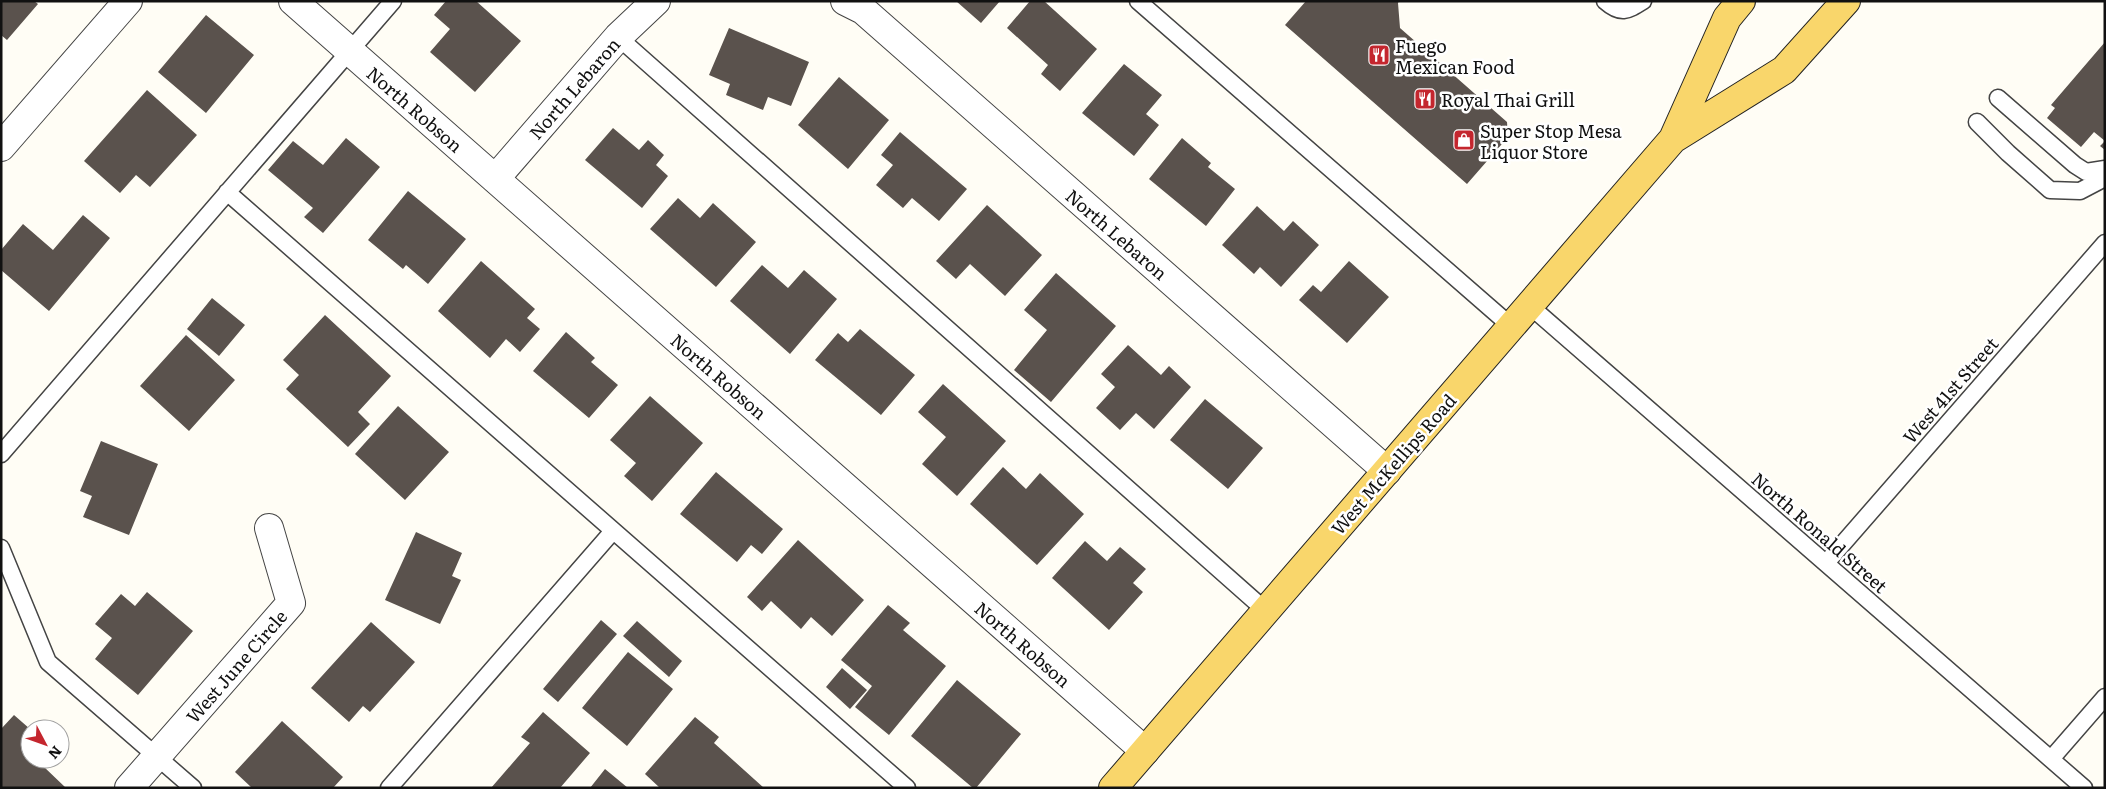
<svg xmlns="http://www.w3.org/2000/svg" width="2106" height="789" font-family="Literata,serif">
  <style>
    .building { fill: #5a524d }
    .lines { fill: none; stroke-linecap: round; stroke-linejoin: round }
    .service-casing { stroke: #444; stroke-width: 19 }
    .minor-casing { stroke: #444; stroke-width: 30 }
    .primary-casing { stroke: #222; stroke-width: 30 }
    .service { stroke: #fff; stroke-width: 16 }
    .minor { stroke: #fff; stroke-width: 28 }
    .primary { stroke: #f9d66b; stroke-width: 28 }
    .labels { text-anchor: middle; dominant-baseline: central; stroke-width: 5; stroke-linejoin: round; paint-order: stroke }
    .poi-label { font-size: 18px; fill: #111; stroke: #fff; text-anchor: start }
    .street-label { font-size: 18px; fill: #111; stroke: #fff }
  </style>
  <rect width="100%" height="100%" fill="#fffdf5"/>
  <path class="building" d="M1,1H34L38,4L7,40L1,35Z
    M446,1H476L521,41L475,92L430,52L450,29L434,15Z
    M956,1H1000L981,23Z
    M1030,1H1044L1097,49L1060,91L1041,74L1048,65L1007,28Z
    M1306,1H1399L1398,3L1400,28L1507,122L1508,137L1467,184L1285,25Z
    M206,15L254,55L206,113L158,72Z
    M729,28L809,62L791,106L768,97L763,110L726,95L730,84L709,75Z
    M2105,42V150L2100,146L2105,141L2094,132L2081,147L2047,118L2055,108L2051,105Z
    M1124,64L1162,95L1146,114L1159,125L1134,156L1082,113Z
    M839,77L889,120L848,169L798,125Z
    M147,90L197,135L150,187L136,175L120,193L84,161Z
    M613,128L639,150L648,140L664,155L656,165L668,176L642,208L585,160Z
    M900,132L967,189L939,221L912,198L903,208L876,185L893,165L881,155Z
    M346,138L380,167L323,233L304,217L313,208L268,170L293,141L323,165Z
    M1182,138L1211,163L1208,167L1235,189L1206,226L1149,179Z
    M408,191L466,239L428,284L406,265L403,269L368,240Z
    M678,198L700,218L713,203L756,242L716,287L650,229Z
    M987,205L1042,255L1005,296L970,264L956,279L936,261Z
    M1257,206L1284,231L1293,221L1319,245L1281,287L1260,267L1254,274L1222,245Z
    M83,215L110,238L49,311L1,270V250L23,224L53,250Z
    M481,261L535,309L527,318L540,329L520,352L506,339L490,358L438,311Z
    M1349,261L1389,297L1347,343L1299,300L1313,285L1321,292Z
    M762,265L788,288L804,270L837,299L790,354L730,301Z
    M1056,273L1116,326L1051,402L1014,370L1047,330L1024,310Z
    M212,298L245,325L219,356L187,329Z
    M325,315L391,376L358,412L370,424L348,447L286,389L299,375L283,360Z
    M860,329L915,375L881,415L815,360L838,333L848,342Z
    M566,332L595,358L591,362L618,385L589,418L533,371Z
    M186,335L235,380L189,431L140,386Z
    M1128,345L1161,375L1169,366L1191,387L1154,429L1136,413L1120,430L1096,408L1115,387L1101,374Z
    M943,384L1006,441L957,496L922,464L946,437L918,412Z
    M650,396L703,443L652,501L624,476L636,463L610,440Z
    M1205,399L1263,448L1228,489L1170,440Z
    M398,406L449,452L405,500L355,454Z
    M101,441L158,464L129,535L83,517L92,496L80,491Z
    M1003,467L1026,489L1040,473L1084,514L1037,565L970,504Z
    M716,472L783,529L762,554L751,545L737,562L680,514Z
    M416,532L462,553L452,576L461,580L440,624L385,600Z
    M798,540L864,600L832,636L811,617L801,629L771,601L762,611L747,597Z
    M1085,541L1107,561L1120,547L1146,569L1133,583L1143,592L1109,630L1052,578Z
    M147,592L193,631L138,695L95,659L112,638L95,624L121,594L135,606Z
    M888,605L910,623L903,630L946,666L889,735L855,707L872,686L841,660Z
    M601,620L617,634L558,702L543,689Z
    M637,621L682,661L669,677L623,636Z
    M371,622L415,662L370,712L363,706L349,722L311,688Z
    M628,652L673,689L627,746L582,708Z
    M842,668L867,690L850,709L826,687Z
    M957,680L1021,734L976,788H973L911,736Z
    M543,712L590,753L560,788H491L530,743L521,737Z
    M14,715L30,729V759H51L43,766L66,788L1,787V729Z
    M695,717L719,737L714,743L764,788H660L645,774Z
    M282,721L343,777L333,788H252L235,772Z
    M605,769L628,788H590Z"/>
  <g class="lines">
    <g class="service-casing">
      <path id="service" d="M1138,1L1512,327
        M1605,1C1621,15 1627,11 1643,1
        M618,37L1266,611
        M1998,98L2075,165L2086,172L2105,169
        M1977,122L2008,153L2050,190L2080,191L2101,180L2105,176
        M227,192L907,788
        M1530,306L2084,788
        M1,454L393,1
        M1,548L48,662L193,788
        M1826,563L2105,243
        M2051,759L2105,697
        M389,788L613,531"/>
    </g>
    <g class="minor-casing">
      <path id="minor" d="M293,1L1145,751
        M845,1L863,10L1387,471
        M1,147L128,1
        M495,179L618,37L656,1
        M129,788L291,603L269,528"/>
    </g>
    <g class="primary-casing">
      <path id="primary" d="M1673,139L1784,70L1846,1
        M1113,788L1673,139L1727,18L1741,1"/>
    </g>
    <use href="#service" class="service"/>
    <use href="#minor" class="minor"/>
    <use href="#primary" class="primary"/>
  </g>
  <defs>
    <g id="restaurant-square" transform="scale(1.125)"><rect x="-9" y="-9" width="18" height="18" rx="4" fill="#c4262e" stroke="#fff"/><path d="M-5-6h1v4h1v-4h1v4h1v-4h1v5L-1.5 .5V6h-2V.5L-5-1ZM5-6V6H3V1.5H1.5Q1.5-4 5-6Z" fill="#fff"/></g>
    <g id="shop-square" transform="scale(1.125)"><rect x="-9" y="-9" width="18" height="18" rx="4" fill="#c4262e" stroke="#fff"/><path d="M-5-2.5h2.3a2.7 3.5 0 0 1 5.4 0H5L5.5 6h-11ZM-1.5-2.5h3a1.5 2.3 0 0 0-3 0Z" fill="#fff"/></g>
  </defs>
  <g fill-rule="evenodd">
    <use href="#restaurant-square" x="1379" y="55"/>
    <use href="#restaurant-square" x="1425" y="99"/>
    <use href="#shop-square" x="1464" y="140"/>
  </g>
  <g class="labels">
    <g class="poi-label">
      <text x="1395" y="45">Fuego<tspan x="1395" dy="21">Mexican Food</tspan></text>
      <text x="1441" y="99">Royal Thai Grill</text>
      <text x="1480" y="130">Super Stop Mesa<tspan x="1480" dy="21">Liquor Store</tspan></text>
    </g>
    <g class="street-label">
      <text transform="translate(574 88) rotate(-49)">North Lebaron</text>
      <text transform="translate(415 109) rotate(41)">North Robson</text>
      <text transform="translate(1117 234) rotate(41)">North Lebaron</text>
      <text transform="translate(719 376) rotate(41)">North Robson</text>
      <text transform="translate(1950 390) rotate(-49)">West 41st Street</text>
      <text transform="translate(1393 464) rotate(-49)">West McKellips Road</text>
      <text transform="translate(1820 532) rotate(41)">North Ronald Street</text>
      <text transform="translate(1023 644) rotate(41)">North Robson</text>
      <text transform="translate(236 666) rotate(-49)">West June Circle</text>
    </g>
  </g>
  <rect width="2106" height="789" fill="none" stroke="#111111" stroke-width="5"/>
  <g transform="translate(45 744) rotate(131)"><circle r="24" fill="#ffffff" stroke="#a0a0a0"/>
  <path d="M0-4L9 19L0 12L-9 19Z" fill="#c4262e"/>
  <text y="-8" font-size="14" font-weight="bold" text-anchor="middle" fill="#111111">N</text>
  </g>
</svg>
